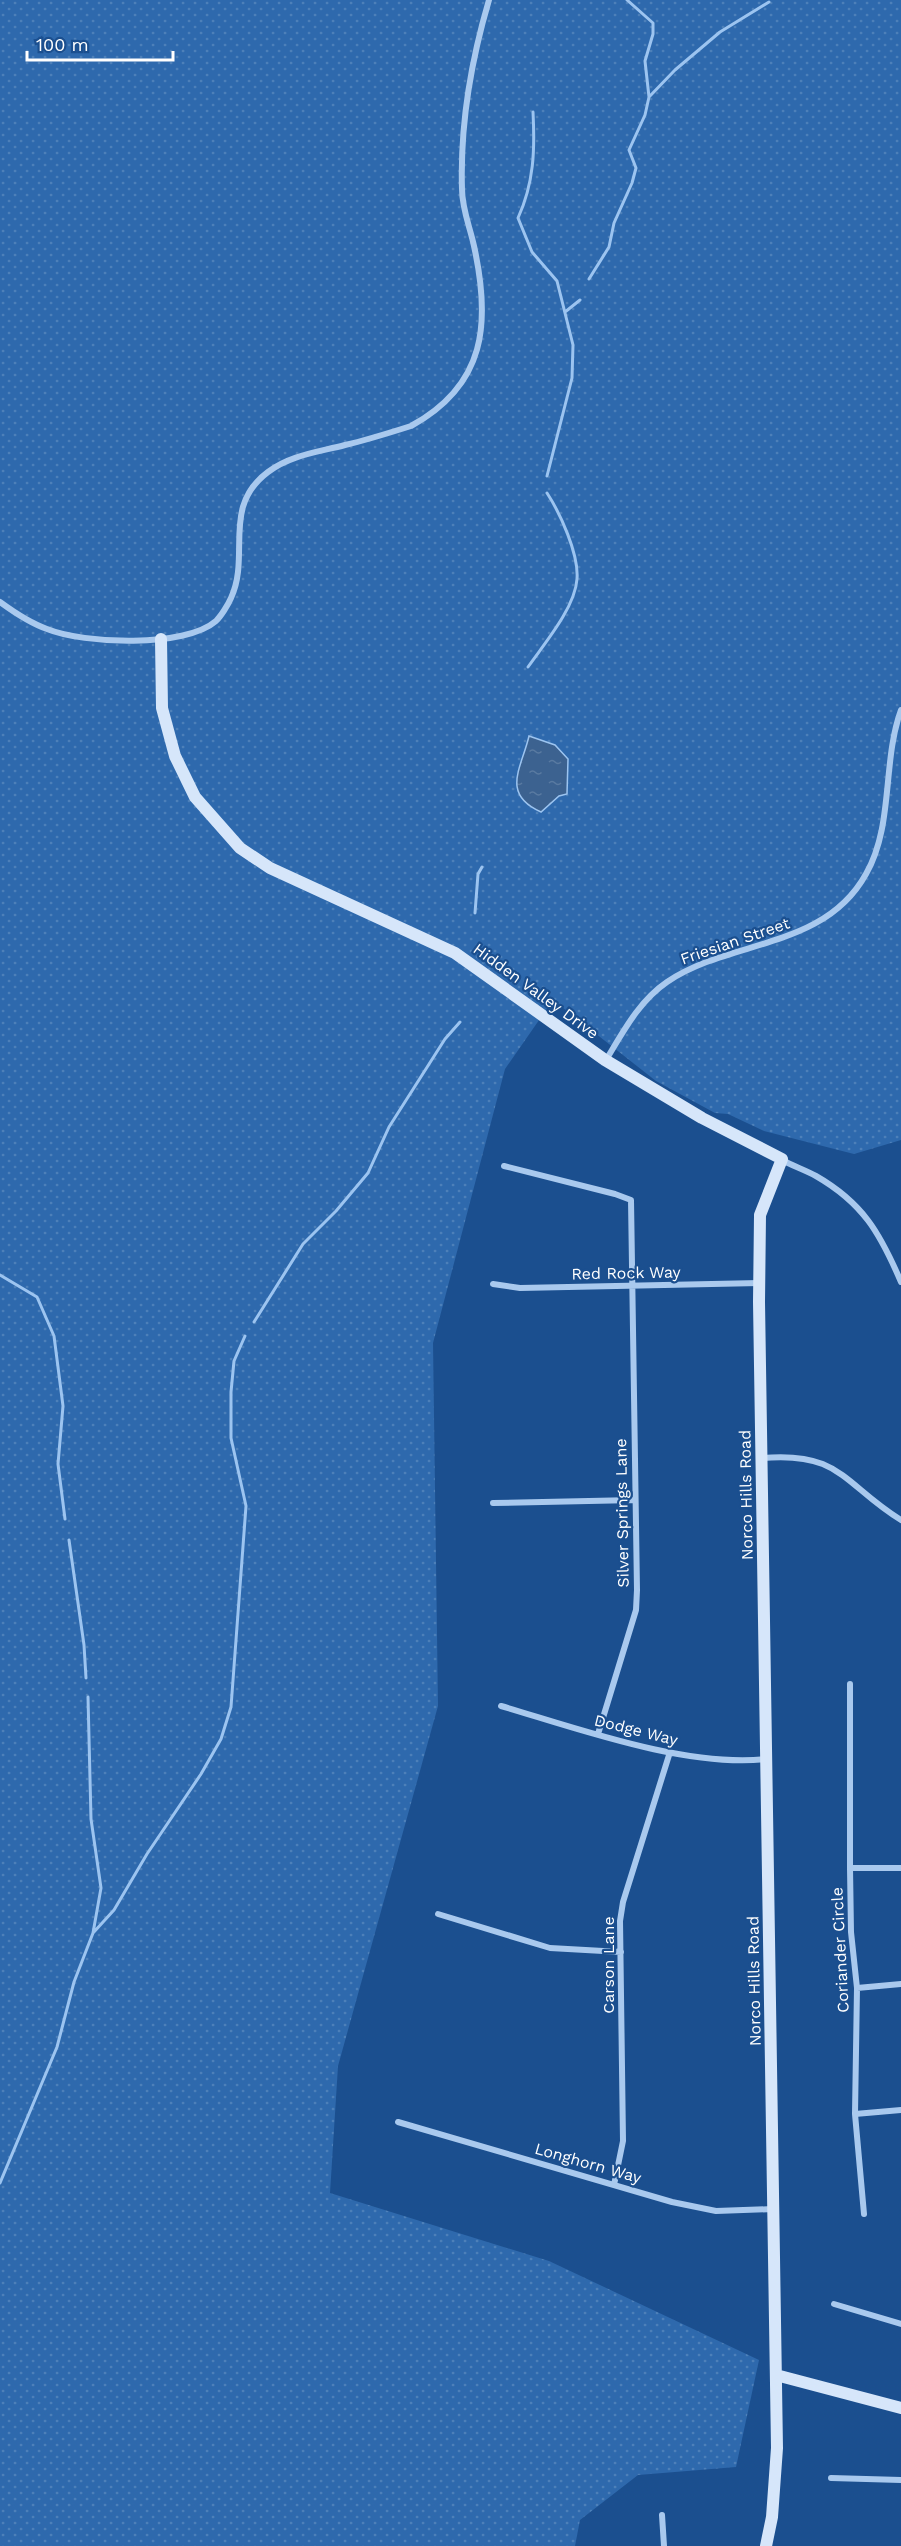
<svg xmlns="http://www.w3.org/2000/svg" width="901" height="2546" font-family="'Work Sans',sans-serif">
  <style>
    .grass { fill: url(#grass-dots) }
    .water { fill: url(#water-ripples); stroke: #9cc4f0; stroke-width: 1.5 }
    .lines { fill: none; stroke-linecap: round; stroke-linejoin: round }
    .stream { stroke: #9cc4f0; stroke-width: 3 }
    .street { stroke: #a9c9ee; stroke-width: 6 }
    .secondary { stroke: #d6e6fa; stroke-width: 12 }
    .labels { text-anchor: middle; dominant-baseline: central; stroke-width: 4.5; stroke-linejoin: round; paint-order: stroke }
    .street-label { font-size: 16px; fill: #fff; stroke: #1b4f8f }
  </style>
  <defs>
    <pattern id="grass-dots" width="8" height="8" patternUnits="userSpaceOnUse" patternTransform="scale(1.5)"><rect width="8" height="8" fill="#2e69ad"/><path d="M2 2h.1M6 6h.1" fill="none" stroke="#4d80b9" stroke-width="1.8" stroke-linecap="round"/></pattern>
    <pattern id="water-ripples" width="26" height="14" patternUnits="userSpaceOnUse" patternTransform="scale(1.5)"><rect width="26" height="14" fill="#3c6290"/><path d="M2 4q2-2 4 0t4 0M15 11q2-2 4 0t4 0" fill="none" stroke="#597aa1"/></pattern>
  </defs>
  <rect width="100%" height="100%" fill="#1b4f8f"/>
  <path class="grass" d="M0,0H901V1140L854,1154L764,1131L728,1114L715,1113L656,1081L553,1000L505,1069L433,1343L438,1706L338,2066L330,2193L549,2261L759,2360L736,2467L638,2475L580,2520L575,2546H0Z"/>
  <path class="water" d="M529,736L555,745L568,759L567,794L559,796L541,812C500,794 522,767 529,736Z"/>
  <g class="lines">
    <path class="stream" d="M649,97L675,70L720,32L769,2
      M533,112C535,150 534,183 518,218L532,252L557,281L573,345L572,378L547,476
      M589,279L609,247L614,223L632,183L636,168L629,150L645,115L649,97L645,61L653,34V23L627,0
      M565,312L580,300
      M528,667C544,644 575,608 577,579C579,554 560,513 547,493
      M475,913L478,874L482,867
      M0,1275L37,1297L54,1336L63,1406L58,1464L65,1519
      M254,1322L303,1244L336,1211L368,1173L389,1127L445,1039L460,1022
      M69,1540L84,1645L86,1678
      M93,1933L114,1910L147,1854L201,1774L221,1739L231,1707L246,1506L231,1438V1392L234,1361L245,1336
      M0,2183L57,2047L74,1982L93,1933L101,1888L91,1819L88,1697"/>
    <path class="street" d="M0,602C15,613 30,623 47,629C84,644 185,648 216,621C221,616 228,605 231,598C251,555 221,507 268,472C290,455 319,452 345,445C367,440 389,433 411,426C486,385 491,323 474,246C470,227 462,209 462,189C460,125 471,61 489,0
      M606,1060C623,1032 639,1001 667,982C730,939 824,950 866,874C894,825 882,762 901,710
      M782,1160C793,1166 805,1170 816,1176C863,1203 880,1233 901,1282
      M504,1166L615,1194L631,1200L637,1590L636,1610L598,1734
      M493,1284L520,1288L760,1283
      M762,1458C841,1451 844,1485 901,1520
      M493,1503L635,1500
      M850,1684V1868L851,1932L857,1988L855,2114L864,2214
      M501,1706C579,1729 687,1768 767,1759
      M850,1868H901
      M438,1914L550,1948L621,1952
      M857,1988L901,1984
      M855,2114L901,2110
      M398,2122L672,2202L716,2211L773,2209
      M614,2185L623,2141L620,1921L623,1902L670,1752
      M834,2304L901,2324
      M831,2478L901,2480
      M662,2515L664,2546"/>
    <path class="secondary" d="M161,639L162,708L175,756L195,797L240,848L270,868L455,953L605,1060L702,1118L782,1159L760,1215L759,1302L777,2448L772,2517L766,2546
      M776,2375L901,2408"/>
  </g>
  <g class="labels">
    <g class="street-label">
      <text transform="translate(735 941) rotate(-19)">Friesian Street</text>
      <text transform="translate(536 991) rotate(36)">Hidden Valley Drive</text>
      <text transform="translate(626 1273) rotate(-1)">Red Rock Way</text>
      <text transform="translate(746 1495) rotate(-91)">Norco Hills Road</text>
      <text transform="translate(622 1513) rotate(-91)">Silver Springs Lane</text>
      <text transform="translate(636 1730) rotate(14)">Dodge Way</text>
      <text transform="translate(840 1950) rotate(-93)">Coriander Circle</text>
      <text transform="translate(608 1965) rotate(-90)">Carson Lane</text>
      <text transform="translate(754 1981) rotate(-91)">Norco Hills Road</text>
      <text transform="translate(588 2163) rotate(16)">Longhorn Way</text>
    </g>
  </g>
  <path d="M27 51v9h146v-9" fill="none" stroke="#ffffff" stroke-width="3"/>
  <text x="36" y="51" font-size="18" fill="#ffffff" stroke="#1b4f8f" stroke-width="4.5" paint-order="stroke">100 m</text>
</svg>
